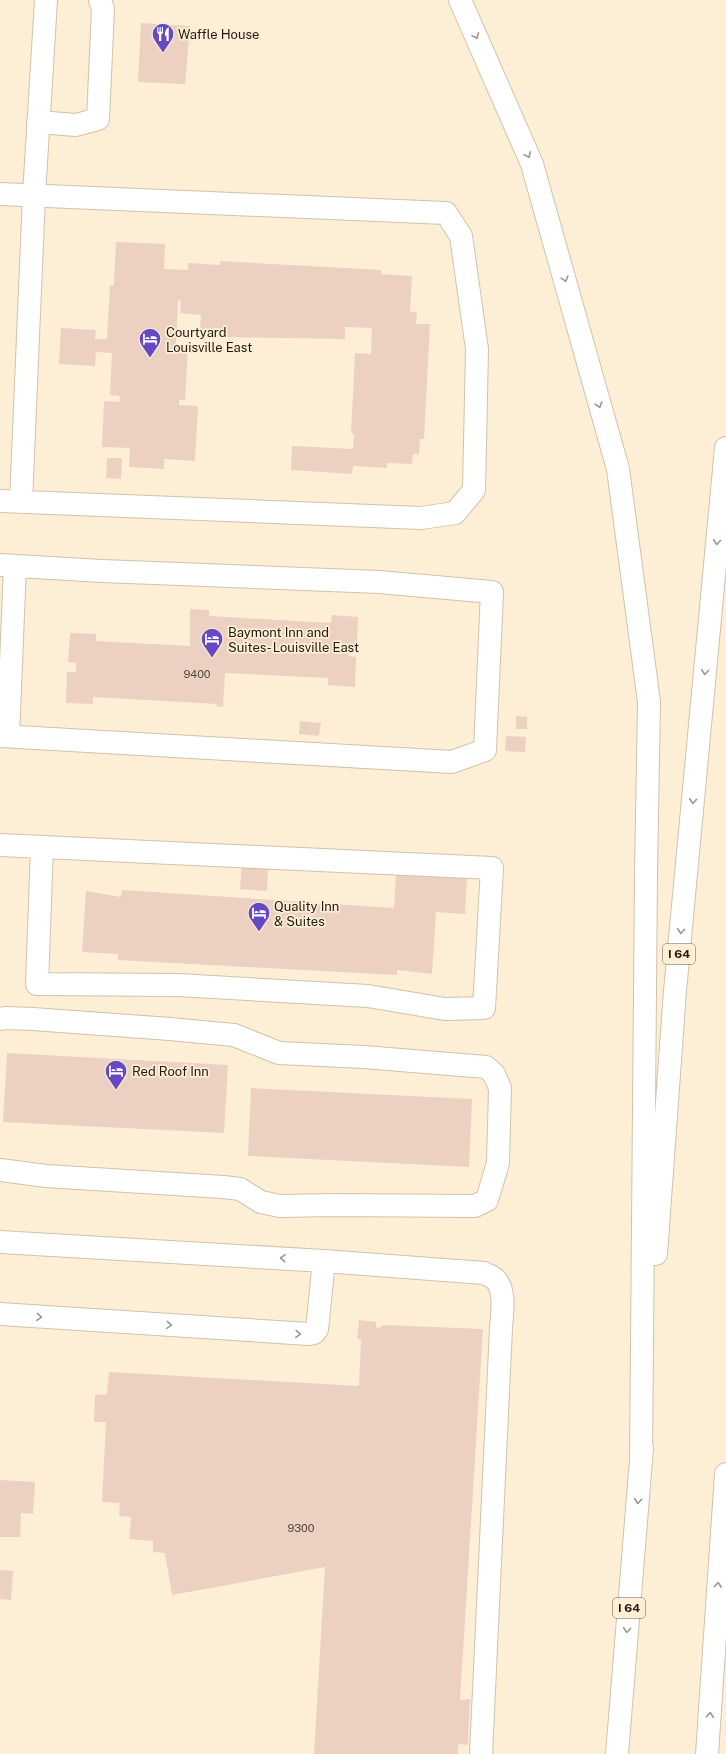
<svg xmlns="http://www.w3.org/2000/svg" width="726" height="1754" font-family="'Public Sans',sans-serif">
  <style>
    .building { fill: #ecd1c3 }
    .lines { fill: none; stroke-linecap: round; stroke-linejoin: round }
    .minor-casing { stroke: #d1c2ab; stroke-width: 24 }
    .highway-casing { stroke: #d1c2ab; stroke-width: 24 }
    .minor { stroke: #fff; stroke-width: 22 }
    .highway { stroke: #fff; stroke-width: 22 }
    .oneway { stroke: #9b9894 }
    .labels { text-anchor: middle; dominant-baseline: central; stroke-width: 3.5; stroke-linejoin: round; paint-order: stroke }
    .number-label { font-size: 11px; fill: #54483e }
    .shield { fill: #fdeed6; stroke: #635a4d; stroke-width: 1 }
    .shield-label { font-size: 12px; font-weight: bold; fill: #211b12 }
    .poi-label { font-size: 13px; fill: #211b12; stroke: #fdeed6; text-anchor: start }
  </style>
  <rect width="100%" height="100%" fill="#fdeed6"/>
  <path class="building" d="M141,23L190,26L185,84L138,82Z
    M116,242L165,244L164,269L188,270V263L220,265V261L381,270V274L412,276L410,312H417L416,324H430L424,439H420L419,454H413L412,464L387,463V468L353,466L352,474L291,470L292,446L353,449L354,434L351,433L355,353L371,354L372,328L345,327V339L216,337V331L200,330L201,315L180,313L181,301L178,300L176,344H188V346L185,400H179V405L198,406L195,461L164,459V469L129,467L130,448L102,447L104,401L119,402L120,396L110,395L112,353L96,352L95,366L59,364L61,328L96,330L95,339H107L110,285H114Z
    M107,458H122L121,479L106,478Z
    M190,609L209,610V616L331,623L332,615L358,617L357,647L349,646V656L356,657L355,687L328,685V678L225,673L223,707L216,706L217,704L93,697V704L66,703L67,672H76V663L68,662L70,633L96,634V641L190,646Z
    M516,716L527,717V729H516Z
    M300,721L321,723L319,736L299,734Z
    M506,736L526,737L525,752L505,751Z
    M242,863L268,865L267,891L240,889Z
    M396,875H467L465,914L436,912L432,974L397,970V975L118,960V954L82,952L86,891L121,897L122,890L394,908Z
    M7,1053L228,1065L224,1133L3,1122Z
    M251,1088L472,1099L469,1167L248,1156Z
    M359,1320L376,1322V1328L382,1327L383,1325L483,1329L460,1700L470,1699L468,1745L458,1744V1754H314L325,1567L172,1595L165,1553L153,1552V1541L129,1539L131,1517L119,1516L120,1503L102,1502L106,1422H94L95,1395L107,1394L109,1372L359,1386L361,1339H357Z
    M0,1480L35,1482L33,1514L21,1513L20,1537H0Z
    M0,1570L13,1571L11,1600L0,1599Z"/>
  <g class="lines">
    <g class="minor-casing">
      <path id="minor" d="M38,122L76,125L98,119L103,9L100,0
        M0,194L446,213L461,236L477,349L474,490L455,513L421,518L0,501
        M21,502L34,195L46,0
        M0,565L102,571L379,582L492,592L485,750L452,762L0,736
        M8,736L15,566
        M0,845L492,868L484,1008L445,1009L368,996L178,985L37,984L42,847
        M0,1019L5,1018L33,1019L170,1029L234,1035L279,1053L364,1057L486,1067L494,1074L500,1088L498,1163L487,1200L475,1206L333,1205L280,1206L261,1202L240,1189L223,1187L46,1176L0,1170
        M0,1242L324,1261L317,1329L314,1333L309,1334L0,1314
        M324,1261L484,1273C487,1275 492,1276 495,1279C506,1290 502,1313 501,1328L481,1754"/>
    </g>
    <g class="highway-casing">
      <path id="highway" d="M460,0L532,164L618,469L649,702L646,873L641,1462
        M656,1254L675,991L726,448
        M617,1754L642,1448
        M707,1754L726,1474"/>
    </g>
    <use href="#minor" class="minor"/>
    <use href="#highway" class="highway"/>
  </g>
  <defs><path id="oneway-chevron" d="M-2-3.5L2.5 0L-2 3.5" fill="none" stroke-width="1.6" stroke-linecap="round" stroke-linejoin="round"/></defs>
  <g class="oneway">
    <use href="#oneway-chevron" transform="translate(476 36) rotate(66)"/>
    <use href="#oneway-chevron" transform="translate(528 155) rotate(66)"/>
    <use href="#oneway-chevron" transform="translate(565 279) rotate(74)"/>
    <use href="#oneway-chevron" transform="translate(599 405) rotate(74)"/>
    <use href="#oneway-chevron" transform="translate(717 542) rotate(95)"/>
    <use href="#oneway-chevron" transform="translate(705 672) rotate(95)"/>
    <use href="#oneway-chevron" transform="translate(693 801) rotate(95)"/>
    <use href="#oneway-chevron" transform="translate(681 931) rotate(95)"/>
    <use href="#oneway-chevron" transform="translate(283 1258) rotate(-177)"/>
    <use href="#oneway-chevron" transform="translate(39 1317) rotate(4)"/>
    <use href="#oneway-chevron" transform="translate(169 1325) rotate(4)"/>
    <use href="#oneway-chevron" transform="translate(298 1334) rotate(3)"/>
    <use href="#oneway-chevron" transform="translate(638 1501) rotate(95)"/>
    <use href="#oneway-chevron" transform="translate(718 1585) rotate(-86)"/>
    <use href="#oneway-chevron" transform="translate(627 1630) rotate(95)"/>
    <use href="#oneway-chevron" transform="translate(710 1715) rotate(-86)"/>
  </g>
  <defs>
    <g id="restaurant-pin" transform="scale(1.15)"><path d="M0 17L-7.5 6A9.5 9.5 0 1 1 7.5 6Z" fill="#6549c2" stroke="#fdeed6"/><path d="M-5-6h1v4h1v-4h1v4h1v-4h1v5L-1.5 .5V6h-2V.5L-5-1ZM5-6V6H3V1.5H1.5Q1.5-4 5-6Z" fill="#fff"/></g>
    <g id="hotel-pin" transform="scale(1.15)"><path d="M0 17L-7.5 6A9.5 9.5 0 1 1 7.5 6Z" fill="#6549c2" stroke="#fdeed6"/><path d="M-6-4.5h1.5V1H6V5H4.5V3h-9V5H-6ZM-4 0a1.8 1.8 0 1 1 3.6 0ZM.5 0V-2.5h3Q6-2.5 6 0Z" fill="#fff"/></g>
  </defs>
  <g fill-rule="evenodd">
    <use href="#restaurant-pin" x="163" y="34"/>
    <use href="#hotel-pin" x="150" y="339"/>
    <use href="#hotel-pin" x="212" y="639"/>
    <use href="#hotel-pin" x="259" y="913"/>
    <use href="#hotel-pin" x="116" y="1071"/>
  </g>
  <g class="labels">
    <g class="number-label">
      <text x="197" y="674">9400</text>
      <text x="301" y="1528">9300</text>
    </g>
    <g class="shield">
      <rect x="663" y="944" width="32" height="20" rx="3"/>
      <rect x="613" y="1598" width="32" height="20" rx="3"/>
    </g>
    <g class="shield-label">
      <text x="679" y="954">I 64</text>
      <text x="629" y="1608">I 64</text>
    </g>
    <g class="poi-label">
      <text x="178" y="34">Waffle House</text>
      <text x="166" y="332">Courtyard<tspan x="166" dy="15">Louisville East</tspan></text>
      <text x="228" y="632">Baymont Inn and<tspan x="228" dy="15">Suites- Louisville East</tspan></text>
      <text x="274" y="906">Quality Inn<tspan x="274" dy="15">&amp; Suites</tspan></text>
      <text x="132" y="1071">Red Roof Inn</text>
    </g>
  </g>
</svg>
